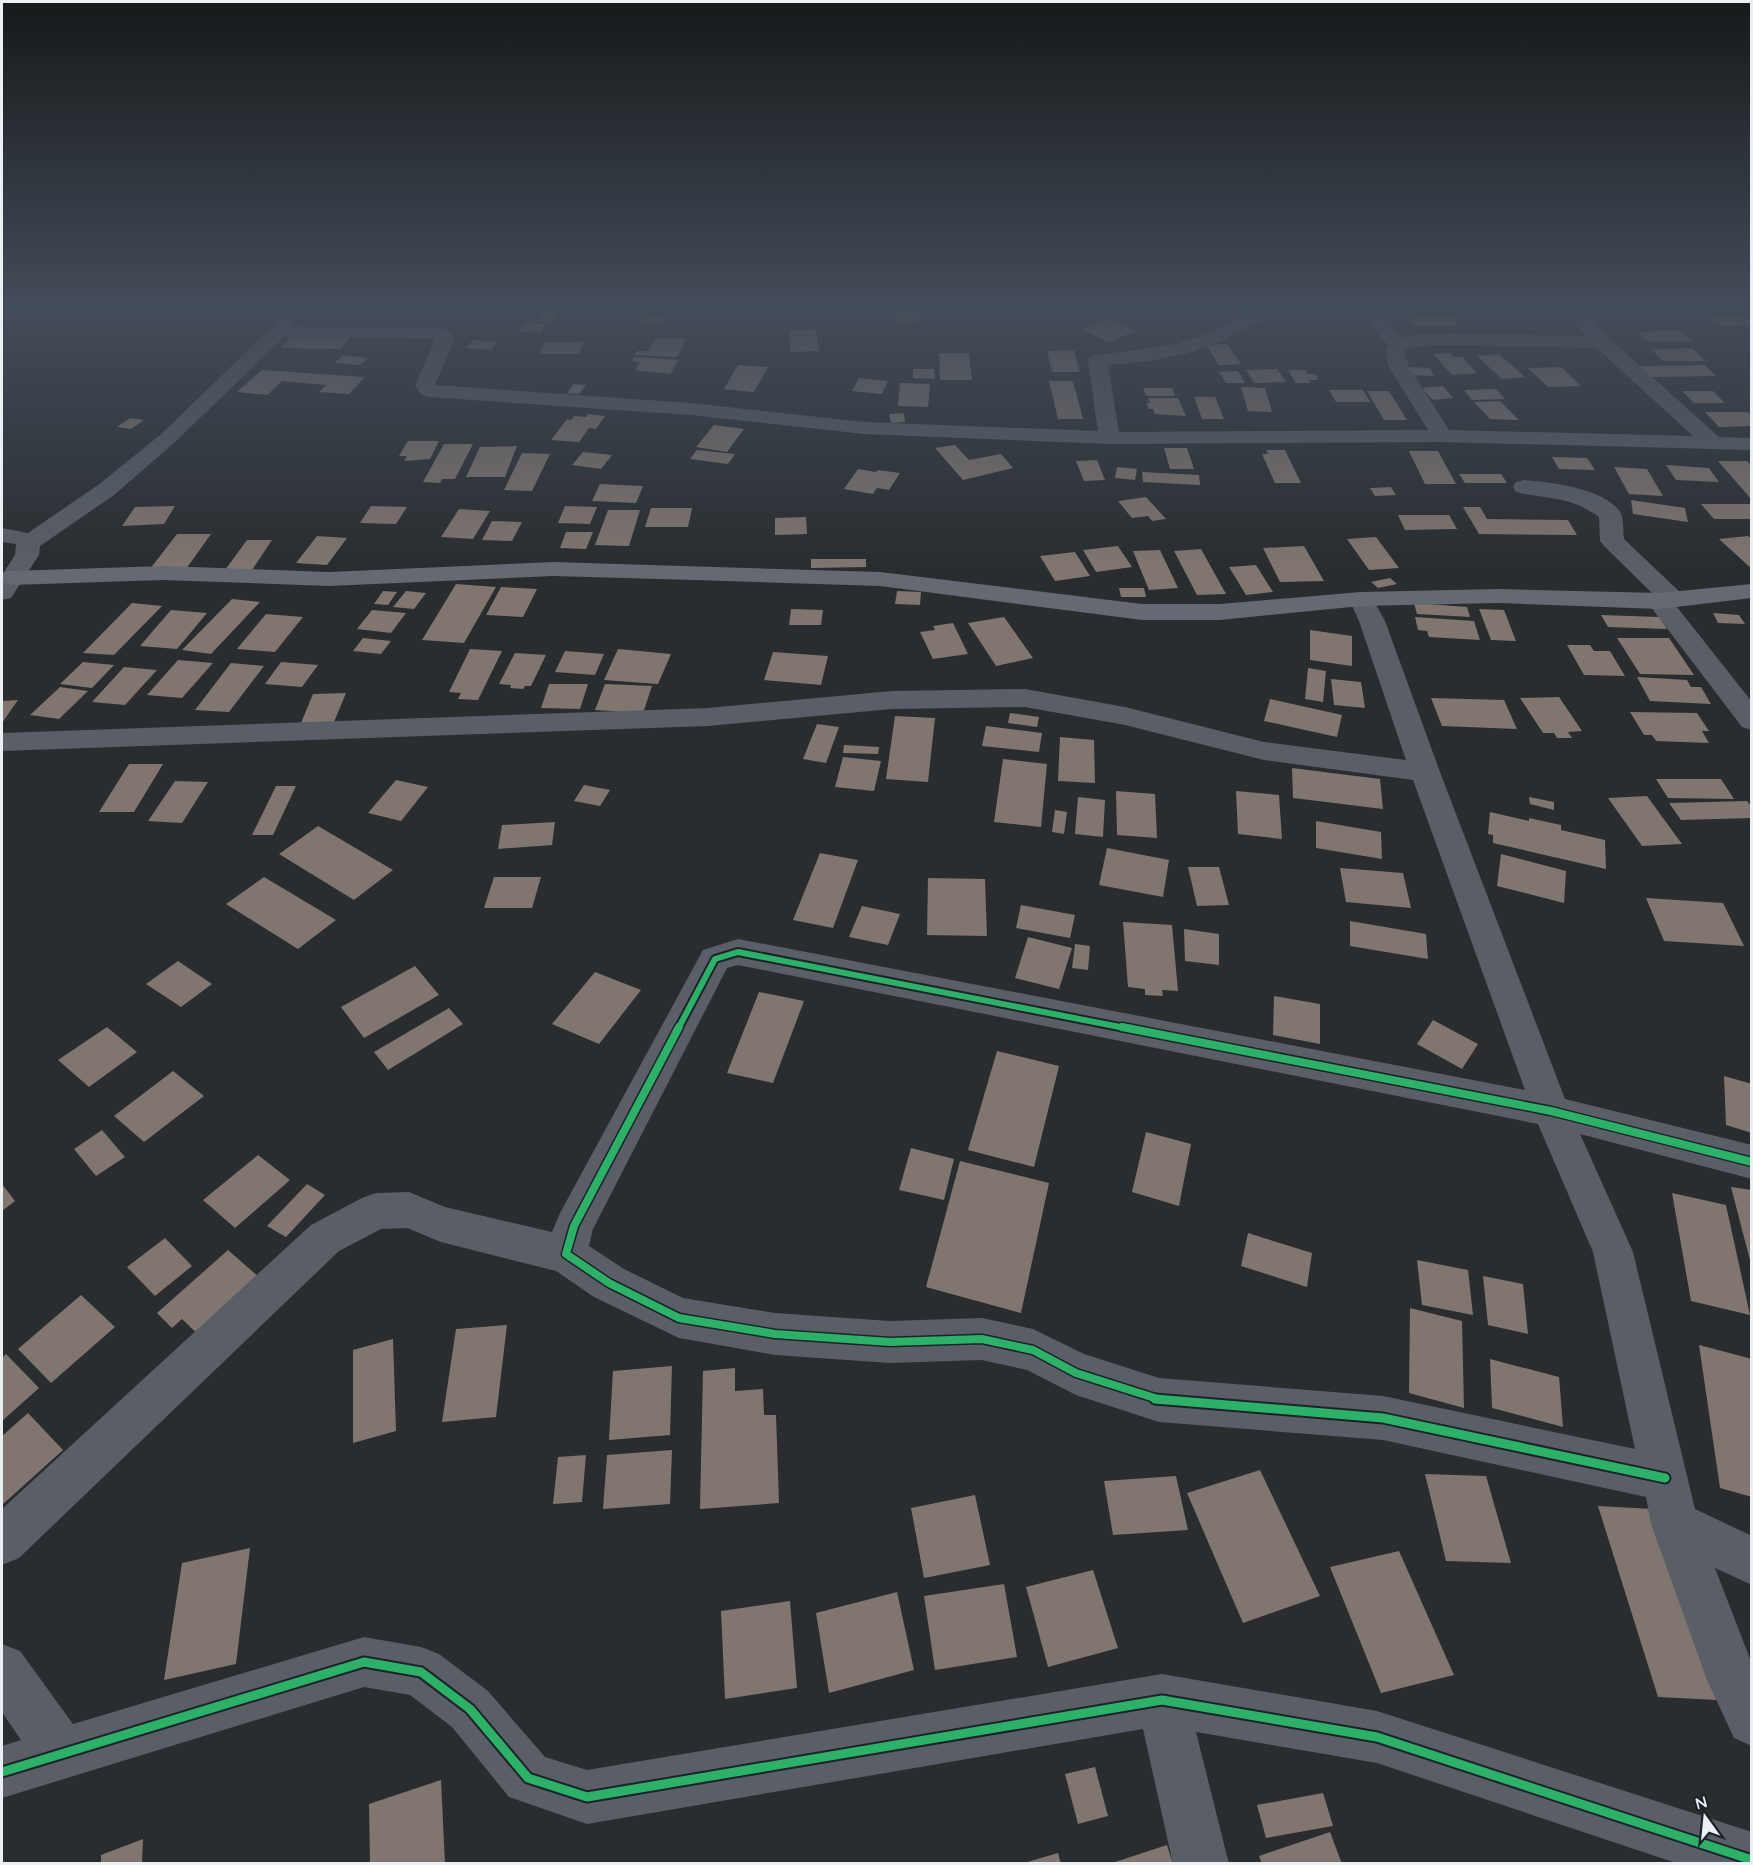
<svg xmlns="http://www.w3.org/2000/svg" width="1753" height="1865" font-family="Quicksand,sans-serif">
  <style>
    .building { fill: #80756f }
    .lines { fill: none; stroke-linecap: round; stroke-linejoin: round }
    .street { fill: #5a5e66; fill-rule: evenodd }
    .secondary { fill: #646972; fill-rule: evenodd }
    .cycleway-far2-casing { stroke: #1d2429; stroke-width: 10 }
    .cycleway-far1-casing { stroke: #1d2429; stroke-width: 11 }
    .cycleway-casing { stroke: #1d2429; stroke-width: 13 }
    .cycleway-far2 { stroke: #2db169; stroke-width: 6 }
    .cycleway-far1 { stroke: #2db169; stroke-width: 8 }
    .cycleway { stroke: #2db169; stroke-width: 9 }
  </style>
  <rect width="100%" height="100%" fill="#292d30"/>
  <path class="building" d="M546,306L563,307L552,322L536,321Z
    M1508,306H1530L1535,312H1514Z
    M1592,306H1633L1638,309L1603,313Z
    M916,309L924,320L899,323L891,312Z
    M1409,315L1452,316L1459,326H1415Z
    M1744,316L1752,322V325L1717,326L1706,318Z
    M643,317L666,318L662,325L639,324Z
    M1106,319L1135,331L1109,342L1080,330Z
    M524,323L547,324L541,333L518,332Z
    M816,329L819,351L791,352L789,330Z
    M1650,330L1682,331L1692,341H1646L1638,332H1652Z
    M290,337H350L341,349L281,348Z
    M656,338L686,339L677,357L635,355L637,351H649Z
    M473,340L498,342L491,350L466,348Z
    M545,342H583L579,354H540Z
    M1227,344L1241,364L1219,365L1206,345Z
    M1692,348L1705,361H1663L1651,349Z
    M1074,350L1080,372H1052L1047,351Z
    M939,353H969L972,380H940Z
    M1450,353L1453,357H1462L1477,373L1452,375L1433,354Z
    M1499,354L1525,377L1502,379L1477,356Z
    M343,355L368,358L360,365L334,363Z
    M634,357L679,360L670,374L635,370L640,362L631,361Z
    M738,365L768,367L754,392L724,389Z
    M1705,365L1716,376L1650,377L1640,366Z
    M1405,367L1430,368L1434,376L1407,375Z
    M1561,367L1581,386L1548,387L1528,368Z
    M913,369H934L935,379L913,378Z
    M1277,369L1286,382L1254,383L1246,370Z
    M262,370L365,377L349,394L319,392L326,385L282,381L267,395L237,392Z
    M1288,370H1305L1307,374H1315L1318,380H1309L1310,383H1296Z
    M1238,371L1245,383H1226L1219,372Z
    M859,378L888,381L882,394L852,391Z
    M1049,381H1073L1083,419H1058Z
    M900,383L930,384L928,407L898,406Z
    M574,384L586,385L579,394L567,393Z
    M1443,386L1453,398L1433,400L1422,388Z
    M1241,387L1265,388L1272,412L1248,411Z
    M1143,388H1172L1175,396H1146Z
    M1496,389L1505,399L1472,400L1464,390Z
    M1329,390H1363L1370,402H1336Z
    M1367,391H1389L1407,420H1384Z
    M1682,391H1713L1725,403H1694Z
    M1194,397H1215L1224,419H1202Z
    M1148,398H1178L1186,416L1155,414L1153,409H1149L1146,403H1150Z
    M1500,401L1519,420L1490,419L1474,402Z
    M1705,412H1748L1752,416V426L1719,427Z
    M904,413L905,422L891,423L889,414Z
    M588,414L605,416L596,429L589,428L579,442L551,440L567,419L571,420L574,416L586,417Z
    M130,418L144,420L131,429L117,427Z
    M714,425L744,429L727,452L696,447Z
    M408,441H439L430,459L404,461L407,456H399Z
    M444,444H473L455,479H442L440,483L423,482Z
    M955,445L969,460L1001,454L1013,468L963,480L935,448Z
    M517,446L505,477H466L480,447Z
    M1164,448H1187L1194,469H1170Z
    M697,450L735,454L728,464L690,459Z
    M1266,450H1285L1301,483H1275L1262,454H1268Z
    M1409,451H1438L1456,484H1425Z
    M583,452L612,455L601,469L572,465Z
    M522,453L550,454L532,491L504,490Z
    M1552,457L1587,458L1595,470L1559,469Z
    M1097,460L1105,480L1084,481L1076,461Z
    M1718,461H1747L1752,466V500Z
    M1666,465L1709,468L1719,482L1676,480Z
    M1117,467L1137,469L1135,480L1115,478Z
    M1614,467L1647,469L1663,496L1629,494Z
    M858,469L876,472L878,470L900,473L889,490L877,488L873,494L844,489Z
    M1142,472L1199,475L1200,485L1143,482Z
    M1459,474H1501L1507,483H1465Z
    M600,484L643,486L636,503L592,501Z
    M1391,487L1396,495L1375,496L1370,488Z
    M1146,497L1166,519L1152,521L1148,516L1132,518L1118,501Z
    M1631,500L1685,508L1688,522L1633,514Z
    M1701,504H1750L1752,519H1714Z
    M175,506L164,524L122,526L135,507Z
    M371,506L407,507L396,524L360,523Z
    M565,506L597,507L590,524L558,523Z
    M1463,507H1480L1487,519L1568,520L1577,535L1479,534Z
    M651,508H692L688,527H645Z
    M459,509L490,511L473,539L441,537Z
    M608,510H640L629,546L595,545Z
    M1398,515H1449L1457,529L1405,530Z
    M806,517L807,534L775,535V518Z
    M492,521L522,522L512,541L482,540Z
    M566,532H593L586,549L560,548Z
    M177,534H211L186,569H150Z
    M317,536L347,538L327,565L296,563Z
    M1748,536L1752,539V569L1719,539Z
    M1376,537L1399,568L1369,570L1347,539Z
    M247,540H272L252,570H225Z
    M1118,546L1132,567L1096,572L1083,550Z
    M1304,546L1324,581L1280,582L1263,548Z
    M1201,549L1226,594L1197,595L1174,551Z
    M1160,550L1178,588L1149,590L1133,551Z
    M1075,552L1090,576L1055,581L1040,556Z
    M811,559H866V567L811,568Z
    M1256,565L1273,592L1246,595L1229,567Z
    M1390,578L1397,584L1378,588L1371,582Z
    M456,584L496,587L464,643L422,640Z
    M501,587L537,589L523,617L486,615Z
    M1119,588H1144L1146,597H1121Z
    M383,591L397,592L388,605L374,604Z
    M406,591L426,593L414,609L393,607Z
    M897,591L921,592L920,605L895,604Z
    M232,599L260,602L211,654L182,650Z
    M132,603L162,606L114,655L83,653Z
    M1414,603L1467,607L1470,617L1417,614Z
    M791,609L823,610L821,625H789Z
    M1479,609L1504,610L1516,641L1491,640Z
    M171,610L207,613L177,649L140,646Z
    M372,610L406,613L391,633L357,629Z
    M1713,613L1739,615L1745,624L1718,623Z
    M266,614L303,617L275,652L237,649Z
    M1601,615L1659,617L1667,629L1608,627Z
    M1004,617L1033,658L996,666L968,623Z
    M1415,617L1474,621L1480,640L1429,637L1427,631L1418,630Z
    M953,623L968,654L933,659L920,632L935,630L933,626Z
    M1310,630L1352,636V666L1310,660Z
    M363,638L391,641L381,654L353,651Z
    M1617,638H1669L1694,675L1640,674Z
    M1567,645H1590L1594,651H1610L1625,676L1584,675Z
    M470,649L502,651L478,700L458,699L461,693L449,692Z
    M618,649L671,654L658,684L604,680Z
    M565,651L604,654L595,675L555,672Z
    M773,652L828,656L821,685L764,680Z
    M515,653L546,655L531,686H525L523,689L510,688L511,685L499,684Z
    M178,660L213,663L182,698L147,695Z
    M83,662L114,665L92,688L60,684Z
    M281,662L318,665L302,687L265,684Z
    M231,663L264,666L229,712L195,710Z
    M124,667L157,670L125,705L92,702Z
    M1308,668L1326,671L1323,702L1305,699Z
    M1637,677L1687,680L1691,687H1701L1711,704L1650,701Z
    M1331,679L1361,682L1365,708L1334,705Z
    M549,684H588L580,709L541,708Z
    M605,684L652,686L643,713L595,710Z
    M60,687L88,691L59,719L30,715Z
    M346,693L334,722L301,723L313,694Z
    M1559,697L1582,731L1568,732L1572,738H1557L1554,733H1543L1520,698Z
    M1431,698L1504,700L1517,729L1442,726Z
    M1270,699L1342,715L1337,737L1264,721Z
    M18,700L2,723V701Z
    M1630,712L1697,713L1709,731H1702L1709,743L1656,741L1652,735H1644Z
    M1010,713L1039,717L1037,727L1008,723Z
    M895,716L935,718L928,782L886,779Z
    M817,724L839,727L826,763L803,759Z
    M986,726L1042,733L1039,752L982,746Z
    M1060,737L1094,740L1095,783L1058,781Z
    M844,745L879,747L878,754L843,753Z
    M843,757L881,761L874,791L835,787Z
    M1003,759L1047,764L1041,827L994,822Z
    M129,764H163L134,812H99Z
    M1292,768L1380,779L1383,809L1293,798Z
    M1656,779H1721L1734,799L1668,798Z
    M396,780L428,787L401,821L368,813Z
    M175,781L208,782L182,823L148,821Z
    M584,785L610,790L600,806L574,801Z
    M276,786H296L273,835H252Z
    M1116,791L1155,794L1157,838L1117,835Z
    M1236,791L1279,795L1282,839L1238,834Z
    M1647,796L1682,844L1642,846L1608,798Z
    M1078,797L1105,800L1103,837L1075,834Z
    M1529,797L1554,802V810L1530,804Z
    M1747,801L1752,807V818L1681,820L1669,803Z
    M1055,810L1067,812L1064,834L1052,832Z
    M1490,812L1529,821V818L1561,825V830L1605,840L1606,869L1493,843V835L1488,834Z
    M1316,821L1381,832L1382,859L1316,848Z
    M555,822L552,845L498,849L502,825Z
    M318,826L393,870L354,900L279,854Z
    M1107,848L1169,860L1163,897L1099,885Z
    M820,853L858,860L833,928L793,920Z
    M1501,854L1566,871L1564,903L1497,886Z
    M1188,867H1219L1229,905L1197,906Z
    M1340,868L1403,873L1411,908L1346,902Z
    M264,877L336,920L298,949L226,904Z
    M494,877H541L532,908H484Z
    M928,878L985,879L987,936L927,935Z
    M1646,898L1723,903L1744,946L1664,941Z
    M1021,905L1075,915L1070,938L1016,928Z
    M862,906L900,914L888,945L849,937Z
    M1350,921L1426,934L1428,959L1350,946Z
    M1123,922L1172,925L1178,991L1162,990L1163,996L1145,995V989L1128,987Z
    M1184,929L1219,934V965L1185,961Z
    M1028,937L1072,948L1059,989L1015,978Z
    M1075,944L1090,946L1088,970L1072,968Z
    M178,961L212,984L181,1007L146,984Z
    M415,966L439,995L364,1038L341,1007Z
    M595,972L641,990L599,1044L552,1024Z
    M759,992L804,1001L773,1083L727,1073Z
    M1274,996L1320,1004V1044L1273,1035Z
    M449,1008L463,1024L388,1070L374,1052Z
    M1433,1020L1478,1044L1462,1069L1417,1044Z
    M107,1027L137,1052L89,1087L58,1060Z
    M997,1051L1059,1066L1034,1167L968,1150Z
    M173,1071L204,1096L144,1142L114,1116Z
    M1724,1076L1752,1084V1133L1726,1125Z
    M102,1130L125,1157L96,1176L74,1149Z
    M1146,1132L1191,1144L1179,1206L1132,1192Z
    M911,1148L954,1159L944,1200L899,1190Z
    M258,1155L290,1180L235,1228L203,1200Z
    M960,1161L1049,1183L1021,1313L926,1287Z
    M2,1184L15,1201L2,1211Z
    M307,1184L325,1195L286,1237L267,1226Z
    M1731,1187L1752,1190V1263L1751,1264Z
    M1672,1193L1726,1205L1750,1315L1691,1301Z
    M1248,1233L1312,1253L1307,1287L1241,1266Z
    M165,1238L192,1266L155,1296L127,1267Z
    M228,1250L269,1286L207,1343L182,1319L172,1328L157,1313Z
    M1417,1260L1468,1270L1473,1315L1422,1305Z
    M1483,1276L1523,1284L1528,1334L1488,1325Z
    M81,1295L115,1327L51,1383L18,1349Z
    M1410,1308L1462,1321L1464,1408L1409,1393Z
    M507,1325L496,1417L442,1422L456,1329Z
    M393,1339L396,1431L353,1443V1350Z
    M1699,1345L1752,1359V1497L1720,1488Z
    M6,1354L39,1388L2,1421V1358Z
    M1490,1359L1559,1377L1563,1427L1492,1408Z
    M672,1366L670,1435L609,1440L613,1371Z
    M735,1368V1391L763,1389L764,1415H776L779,1503L700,1509L703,1371Z
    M28,1413L63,1450L2,1505V1436Z
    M672,1450L670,1504L603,1509L607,1455Z
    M586,1455L582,1502L553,1504L558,1457Z
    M1260,1470L1320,1596L1243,1623L1187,1493Z
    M1425,1474L1486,1476L1511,1563L1446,1561Z
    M1176,1476L1188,1530L1113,1535L1104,1481Z
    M975,1495L990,1565L924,1578L911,1508Z
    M1598,1506L1652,1509L1717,1700L1658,1697Z
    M250,1548L236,1664L164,1680L182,1563Z
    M1399,1551L1454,1675L1381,1693L1330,1567Z
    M1093,1570L1118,1648L1048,1667L1026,1587Z
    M1004,1584L1017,1657L935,1670L924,1596Z
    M897,1592L914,1670L829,1693L816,1613Z
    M790,1601L797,1688L725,1699L721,1611Z
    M1095,1767L1108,1816L1078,1824L1065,1774Z
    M441,1780L445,1864H370L369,1804Z
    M1323,1793L1333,1826L1266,1838L1257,1805Z
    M1330,1832L1342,1864H1262L1259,1856Z
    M143,1839L142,1864H101V1855Z
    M1167,1845L1173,1864H1112V1863Z
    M1058,1853L1061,1864H1024V1863Z"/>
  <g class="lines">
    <path class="street" d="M287,306H305L292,326L446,329L455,337L435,385L691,403L864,422L1098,431L1088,360L1091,356L1177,344L1201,336L1248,314L1236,306C1249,306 1262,303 1271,314L1268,318L1215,344L1188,353L1150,361L1108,365L1119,432L1428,430L1389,367L1385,350L1388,345L1379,335L1363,306H1381L1396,332L1403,338L1417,334L1449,333L1586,336L1559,306H1578L1609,338L1719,437L1752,438V450L1442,442L1110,444L864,434L691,415L429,397L422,395L415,386L435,339L284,337L174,443L114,495L40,546L39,555L11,598L2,600V575L15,555L16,544L2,542V528L28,533L98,485L160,435L272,327ZM1449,345L1597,348L1693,436L1449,430L1409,367L1404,350L1417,346Z
      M1524,480C1549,482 1605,488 1620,512C1624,518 1623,531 1624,539L1683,595L1687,600L1683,605L1677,607L1752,702V730L1742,727L1650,606L1646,601L1654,595L1604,546L1600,541L1599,517C1568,495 1549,500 1516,492L1513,487L1516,482Z
      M1361,592L1370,594L1385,621L1440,772L1565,1099L1752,1145V1179L1580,1134L1633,1252L1695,1509L1752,1536V1585L1715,1568L1752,1664V1746L1734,1738L1707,1680L1651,1524L1646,1497L1383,1440L1159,1422L1076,1395L1027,1370L982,1360L890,1363L775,1355L679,1338L594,1297L556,1271L441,1242L407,1228L381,1229L339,1251L19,1558L2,1565V1509L311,1225L362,1198L376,1193L409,1192L445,1207L552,1232L560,1213L703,950L738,939L1525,1090L1413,780L1264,760L1125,725L1025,707L892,709L708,726L2,751V733L708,708L892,691L1025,689L1125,707L1264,742L1406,760L1359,621L1349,599L1352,594ZM738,965L1538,1124L1593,1252L1635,1449L1383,1396L1159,1378L1084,1354L1033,1329L982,1318L890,1321L775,1313L683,1298L624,1269L589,1246L593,1229L727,968Z
      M364,1637L421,1647L439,1654L488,1691L545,1757L587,1770L1162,1674L1377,1711L1752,1832V1864H1679L1377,1763L1196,1732L1229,1864H1173L1143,1729L587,1824L509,1797L452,1727L410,1695L364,1687L2,1798V1746L21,1740L2,1712V1644L20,1651L73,1724Z"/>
    <path class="secondary" d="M553,562L880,572L1142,604H1220L1361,592L1499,589L1659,593L1752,584V598L1659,609L1499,603L1361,606L1220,620H1142L880,586L694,580L553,576L329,586L163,580L11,585L2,582V573L11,571L163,566L329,572Z"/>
    <g class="cycleway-far2-casing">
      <path id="cycleway-far2" d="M678,1029L715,959L738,952L1130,1029"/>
    </g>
    <g class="cycleway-far1-casing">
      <path id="cycleway-far1" d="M679,1027L574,1226L566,1254L609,1283L679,1318L775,1334L890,1342L982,1339L1033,1350L1076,1373L1161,1400
        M1122,1027L1551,1111L1752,1162"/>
    </g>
    <g class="cycleway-casing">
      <path id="cycleway" d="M1155,1399L1383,1418L1665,1478
        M2,1772L364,1662L421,1672L470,1709L528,1778L587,1797L1162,1700L1377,1737L1752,1860"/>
    </g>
    <use href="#cycleway-far2" class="cycleway-far2"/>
    <use href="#cycleway-far1" class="cycleway-far1"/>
    <use href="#cycleway" class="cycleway"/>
  </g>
  <linearGradient id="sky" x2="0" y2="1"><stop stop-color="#17191a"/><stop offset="0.54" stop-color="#434c59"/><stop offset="1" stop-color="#434c59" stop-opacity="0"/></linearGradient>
  <rect width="1753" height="567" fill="url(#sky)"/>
  <rect width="1753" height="1865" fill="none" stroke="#ebf0f4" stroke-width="6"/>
  <g transform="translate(1705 1817) rotate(345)" stroke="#1d2429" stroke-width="4.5" paint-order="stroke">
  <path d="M0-4.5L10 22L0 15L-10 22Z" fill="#ebf0f4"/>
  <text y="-9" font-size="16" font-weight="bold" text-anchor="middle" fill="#ebf0f4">N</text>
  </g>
</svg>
